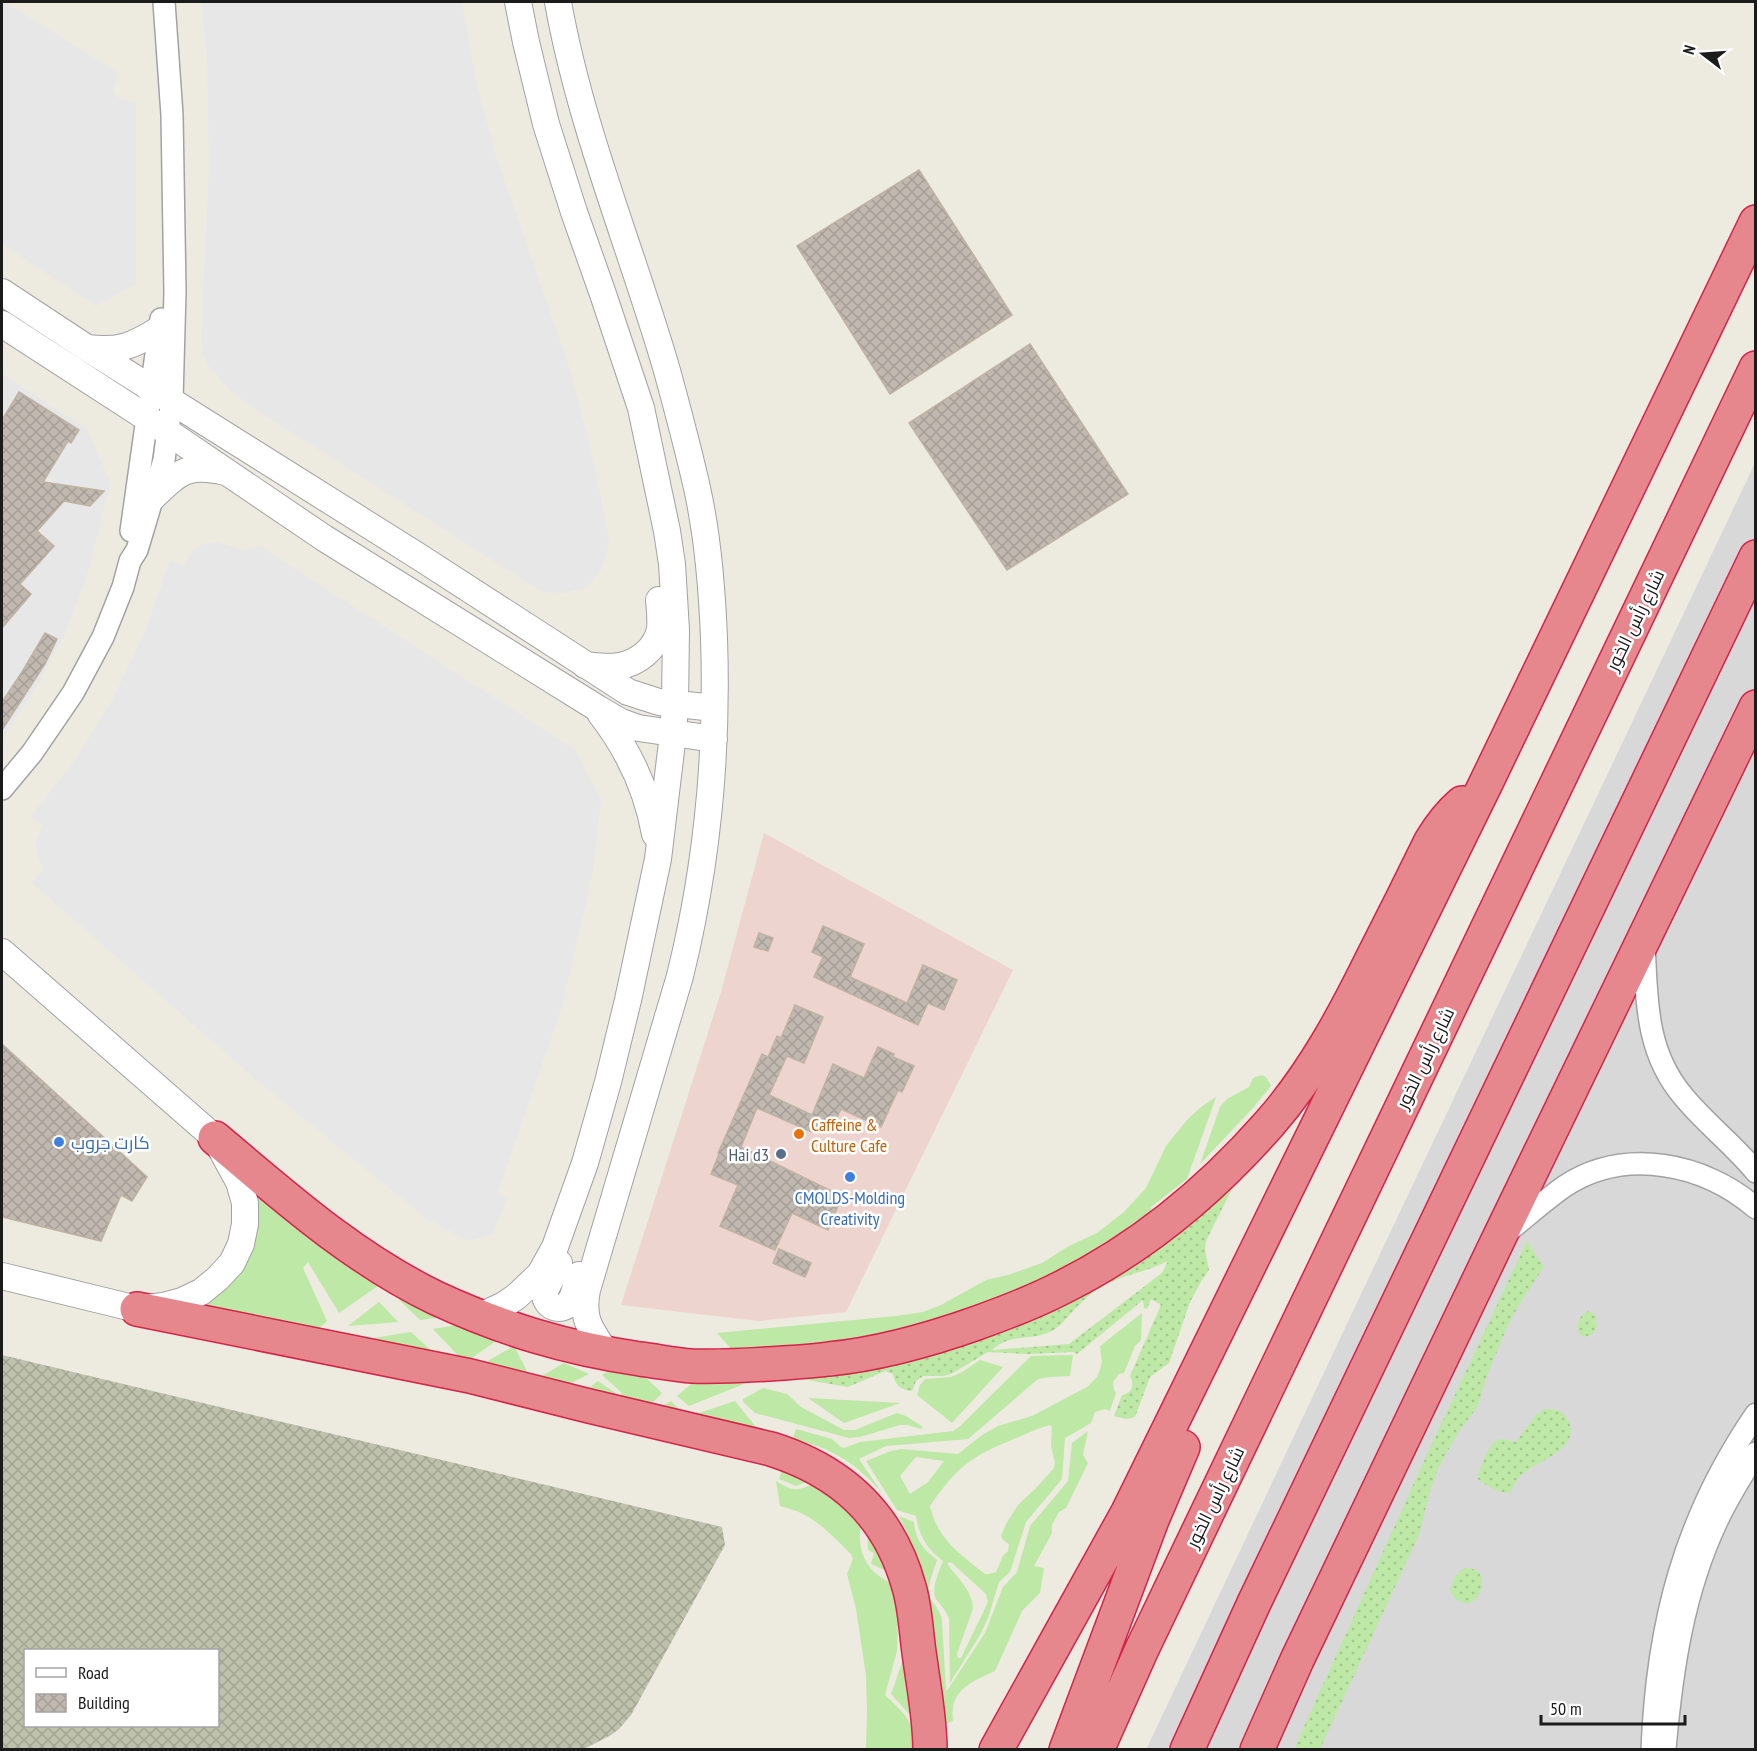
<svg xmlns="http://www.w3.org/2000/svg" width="1757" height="1751" font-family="'PT Sans Narrow',Cairo,sans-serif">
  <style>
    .residential { fill: #d9d8d8 }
    .commercial { fill: #eed4cf }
    .construction { fill: url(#construction-cross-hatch); fill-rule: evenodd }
    .grass { fill: #bde8a5; fill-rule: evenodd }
    .garden { fill: url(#garden-dots); fill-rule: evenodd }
    .parking { fill: #e7e7e7 }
    .building { fill: url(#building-cross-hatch); stroke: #beb2a3; stroke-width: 1.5 }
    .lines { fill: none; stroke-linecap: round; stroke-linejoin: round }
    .minor-casing { stroke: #a2a2a2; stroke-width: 24 }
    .tertiary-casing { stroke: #a2a2a2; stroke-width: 28 }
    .motorway-casing { stroke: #d4244a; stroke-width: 36 }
    .minor { stroke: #fff; stroke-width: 21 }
    .tertiary { stroke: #fff; stroke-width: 26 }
    .motorway { stroke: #e5878c; stroke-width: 33 }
    .food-dot { fill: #e8710a; stroke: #fff; stroke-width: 2 }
    .shop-dot { fill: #3f7fe0; stroke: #fff; stroke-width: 2 }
    .service-dot { fill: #5c6f8a; stroke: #fff; stroke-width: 2 }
    .labels { text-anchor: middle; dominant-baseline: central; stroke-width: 5; stroke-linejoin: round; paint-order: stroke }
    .street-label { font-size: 18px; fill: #1b1b1b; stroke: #fff }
    .food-label { font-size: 18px; fill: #c56008; stroke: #fff; text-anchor: start }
    .shop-label { font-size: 18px; fill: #366cbe; stroke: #fff; text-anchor: start }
    .service-label { font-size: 18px; fill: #4e5e75; stroke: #fff; text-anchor: end }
  </style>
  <defs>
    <pattern id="construction-cross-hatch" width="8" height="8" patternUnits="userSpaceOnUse" patternTransform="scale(1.5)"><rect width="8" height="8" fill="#bec1ac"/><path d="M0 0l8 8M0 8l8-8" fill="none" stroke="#a3a593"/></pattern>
    <pattern id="garden-dots" width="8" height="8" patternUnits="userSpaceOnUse" patternTransform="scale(1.5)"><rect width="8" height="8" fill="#bde8a5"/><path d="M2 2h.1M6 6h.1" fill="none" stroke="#a2c68d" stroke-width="1.8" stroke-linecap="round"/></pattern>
    <pattern id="building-cross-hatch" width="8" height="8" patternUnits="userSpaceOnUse" patternTransform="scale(1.5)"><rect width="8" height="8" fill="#c1b9b0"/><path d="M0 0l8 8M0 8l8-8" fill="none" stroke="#a59e97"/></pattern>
  </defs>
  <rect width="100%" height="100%" fill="#edeae0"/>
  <path class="residential" d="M1755,463V1749L1146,1750L1371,1273Z"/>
  <path class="commercial" d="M764,833L1013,970L846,1312L758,1321L621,1305L721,992Z"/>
  <path class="construction" d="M2,1355L722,1527L725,1545L631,1715L619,1729L611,1735L584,1749H2ZM26,1650H218V1726H26Z"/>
  <path class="grass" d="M1262,1075L1266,1077L1271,1086L1252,1109L1200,1164L1220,1107L1227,1099L1249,1087L1253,1078Z
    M1216,1097L1187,1179L1151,1207L1153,1218L1054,1280L887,1339L735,1353L717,1333L896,1316L923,1312L941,1305L986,1280L1008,1275L1042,1263L1069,1246L1097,1233L1124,1212L1146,1188L1166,1146L1187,1120L1201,1107Z
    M249,1188L459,1315L420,1320L382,1283L339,1313L308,1262L303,1268L327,1321L313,1334L183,1309L207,1296Z
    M379,1302L398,1322L348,1326Z
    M1142,1313L1141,1340L1135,1346L1124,1373L1119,1374L1113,1382L1114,1390L1116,1393L1110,1411L1105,1409L1095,1412L1091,1423L1065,1438L1062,1479L1026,1522L1010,1572L999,1582L988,1618L980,1635L950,1683L949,1619C946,1610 941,1606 936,1599C930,1589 940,1570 943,1561C927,1549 919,1536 916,1516L897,1510L866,1461L891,1451L901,1449L958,1454L982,1435L998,1426L1032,1416L1087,1387L1097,1377L1100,1370L1102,1362L1100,1346ZM1050,1425L1052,1427L1051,1447L1055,1462L1054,1468L1037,1487L1018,1505L1006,1524L1001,1536L1003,1540L1009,1544L1008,1551L1003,1556L996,1572L989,1574H985C960,1554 937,1539 930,1506C957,1467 971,1456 1014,1439C1026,1434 1038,1428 1050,1425ZM916,1457L944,1461L928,1482L910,1494L900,1476ZM948,1562L952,1563L986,1594L988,1602L961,1658H958L957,1654L973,1608C972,1591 958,1578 948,1565Z
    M469,1323L503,1336L465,1363L433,1329Z
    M411,1332L438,1357L355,1341Z
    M514,1346L532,1381L479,1366Z
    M1073,1355L1070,1376L1049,1377L1038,1379L968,1439L886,1446L859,1459L882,1493C856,1463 832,1448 793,1439L796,1429L832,1439L841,1447L844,1448L860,1442L953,1431L959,1427L1031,1356Z
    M980,1360L1003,1367L952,1423L917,1395L920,1385L925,1379L951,1377L962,1372Z
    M564,1363L589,1374L563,1387L540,1377Z
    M617,1365L645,1377L662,1393L650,1405L653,1411L671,1401L687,1417L735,1401L760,1432L653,1411L583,1392L598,1381L620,1396L622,1393L602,1375Z
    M704,1373L764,1376L689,1406L677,1396Z
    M763,1388L787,1394L801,1407L844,1430H855L897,1413L906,1416L923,1427L921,1429L908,1425H900L860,1437L849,1438L755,1413L743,1402V1399Z
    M808,1398L900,1403L844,1423Z
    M1088,1431L1083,1455L1088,1463L1066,1508L1059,1512L1052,1525V1533L1034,1566L1044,1568L1040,1593L1022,1611L995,1671C971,1682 949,1690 953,1721L942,1726L929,1600C923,1570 913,1543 899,1516L914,1522C915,1539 923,1549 937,1560C934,1571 925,1588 931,1599C936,1607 941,1612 942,1621L946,1690L947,1691L985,1633L1003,1587L1017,1572L1030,1526L1068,1481L1072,1443Z
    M783,1467L812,1480L796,1486L779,1479Z
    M776,1481C793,1491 795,1492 813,1484L833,1493L861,1525C856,1553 868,1574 894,1584L898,1614L897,1651L885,1695C905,1715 915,1719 913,1749H866L867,1711L866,1675L856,1609L847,1574L853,1559L851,1554C827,1531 814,1514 780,1506Z
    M867,1529L891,1573L871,1564L874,1553L868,1550Z
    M903,1660L910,1715L891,1694Z"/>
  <path class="garden" d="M1239,1175L1206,1241L1205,1250L1209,1270L1202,1280L1190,1302L1169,1363L1150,1377L1135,1417L1126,1419L1114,1416L1122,1395C1132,1393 1135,1385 1130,1376L1161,1305L1151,1299L1147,1309L1144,1308L1143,1300L1077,1354L1073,1352L1027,1354L988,1352L951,1374L943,1376H923L916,1381L913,1389L911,1391C900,1389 895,1385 893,1374L885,1371L848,1387L802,1379L767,1378L921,1353ZM1168,1261L1162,1273L1069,1344L992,1350C1012,1332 1030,1342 1052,1331C1062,1325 1067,1317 1075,1309C1083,1300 1093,1292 1103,1286C1124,1274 1147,1272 1168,1261Z
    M1527,1241L1544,1267L1519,1305L1508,1325L1486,1378L1478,1406L1458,1433L1438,1468L1430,1491L1419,1535L1320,1749H1294L1424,1461Z
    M1588,1311L1595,1314L1597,1326L1593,1334L1585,1337L1580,1335C1575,1325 1579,1316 1588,1311Z
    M1544,1409C1555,1409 1563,1410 1568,1420C1582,1449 1539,1460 1524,1473C1517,1478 1514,1485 1511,1492C1501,1495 1489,1486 1481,1482L1478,1479C1477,1472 1490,1443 1497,1440C1502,1437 1511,1442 1516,1442L1535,1416Z
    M1465,1568C1501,1567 1473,1629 1450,1591C1452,1582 1456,1572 1465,1568Z"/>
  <path class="parking" d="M2,2H5L115,71L117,77L113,90V93L122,100L136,102V284L96,306L2,244Z
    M201,2H462L476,81L497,159L568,363L589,441L609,537L608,548L602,568L592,582L584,588L564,593L545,592L536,588L252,407L230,390L208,365L203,355L201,342L209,168L207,57Z
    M2,374L87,429L110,482L90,566L65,634L34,691L2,740Z
    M217,542L242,550L251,549L260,546L575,750L601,800L592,877L562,1007L497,1194L507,1198L493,1234L469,1241L427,1219L252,1076L32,883L43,870L38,859L36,843L42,825L31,816L76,759L114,697L145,631L170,561L185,566L188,558L194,550L201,545Z"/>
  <path class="building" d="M919,170L1012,315L890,394L797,246Z
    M1030,344L1128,494L1007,570L909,423Z
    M19,392L79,430L71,443L68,441L43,482L104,491L90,506L64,501L37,531L54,546L20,584L31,594L2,628V420Z
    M45,633L57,639L45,664L2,730V702L22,672Z
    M823,926L864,944L850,977L907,1003L923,965L957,980L944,1010L928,1003L918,1025L814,977L823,957L812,952Z
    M759,933L773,938L768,951L754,947Z
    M795,1005L823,1017L804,1063L787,1056L769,1095L812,1115L833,1064L864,1078L878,1047L894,1054L893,1057L914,1066L902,1092L898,1090L881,1127L841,1109L830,1132L815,1125L812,1132L757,1108L741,1147L842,1196L828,1230L792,1213L775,1250L720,1226L738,1185L711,1174L719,1154L718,1153L762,1054L768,1057L777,1036L781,1038Z
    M2,1044L147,1177L132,1201L121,1195L101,1241L2,1217Z
    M779,1249L811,1263L805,1277L773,1263Z"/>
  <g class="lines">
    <g class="minor-casing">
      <path id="minor" d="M131,531L161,319
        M2,789L32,753L73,693L103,637L123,587L130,561L137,550L164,460L172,400L175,292L172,115L164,2
        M1644,944C1647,999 1645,1051 1683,1096C1705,1123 1734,1145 1756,1172
        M1507,1232C1526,1217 1545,1200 1565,1186C1625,1147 1704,1163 1756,1208
        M1665,1749C1672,1670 1683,1593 1717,1521C1728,1497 1742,1475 1756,1453
        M1652,1750C1657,1624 1684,1519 1756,1414"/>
    </g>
    <g class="tertiary-casing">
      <path id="tertiary" d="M558,2C580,126 630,245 666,367C677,407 688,448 697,488C708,537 712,588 714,638C718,753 708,863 680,976L587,1290C581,1320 591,1330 607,1354
        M2,292L87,348L421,558L628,692L659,702L714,708
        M2,324L147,418L324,538L597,708L621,722L638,728L714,739
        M87,348C119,352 133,346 160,329
        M152,498C179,472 187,463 225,472
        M585,665C596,666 608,668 619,666C638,663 656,649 660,629C661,620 660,610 659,600
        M600,713C628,749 647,789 655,834
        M2,952L215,1138L239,1182L245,1203V1224L241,1244L232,1263L217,1279L201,1292L182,1301L163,1306L137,1309L2,1276
        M559,1263C556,1271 545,1287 545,1294C545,1307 561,1313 569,1303C575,1296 576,1283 579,1275
        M480,1316L504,1305L517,1296L540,1274L555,1247L585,1163L608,1082L628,1000L658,859L673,734L675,704L676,630L672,564L667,531L641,408L604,297L574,212L546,124L526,42L518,2"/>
    </g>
    <g class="motorway-casing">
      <path id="motorway" d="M215,1138C285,1197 353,1258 436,1298C503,1329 566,1348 640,1359C657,1361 675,1365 692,1366C723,1367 754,1365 784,1363C799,1362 814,1361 829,1359C880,1354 929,1340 977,1323C1005,1313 1034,1302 1061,1288C1140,1249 1211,1190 1269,1124C1313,1074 1344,1016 1373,957C1393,918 1412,880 1431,841C1440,826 1449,814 1462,803
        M137,1309L470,1376L589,1406L771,1449C841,1471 889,1514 909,1587C916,1610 916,1635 920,1659C924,1689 930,1719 930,1750
        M996,1750L1128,1512L1485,785L1756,222
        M1066,1750L1152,1520L1183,1447
        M1097,1750L1142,1649L1756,368
        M1187,1750L1254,1603L1756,557
        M1257,1750L1297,1660L1498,1240L1756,707"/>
    </g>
    <use href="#minor" class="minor"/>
    <use href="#tertiary" class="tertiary"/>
    <use href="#motorway" class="motorway"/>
  </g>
  <circle class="food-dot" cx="799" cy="1134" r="6"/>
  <g class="shop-dot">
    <circle cx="59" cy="1142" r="6"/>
    <circle cx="850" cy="1177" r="6"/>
  </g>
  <circle class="service-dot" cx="781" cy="1154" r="6"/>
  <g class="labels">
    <g class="street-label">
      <text transform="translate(1635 620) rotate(-64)">شارع رأس الخور</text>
      <text transform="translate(1425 1058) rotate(-64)">شارع رأس الخور</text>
      <text transform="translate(1215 1497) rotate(-64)">شارع رأس الخور</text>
    </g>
    <g class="food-label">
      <text x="811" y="1124">Caffeine &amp;<tspan x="811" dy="21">Culture Cafe</tspan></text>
    </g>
    <g class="shop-label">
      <text x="71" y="1142">كارت جروب</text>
      <text x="850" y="1197" text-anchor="middle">CMOLDS-Molding<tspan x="850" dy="21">Creativity</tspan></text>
    </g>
    <g class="service-label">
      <text x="769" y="1154">Hai d3</text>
    </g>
  </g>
  <rect width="1757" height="1751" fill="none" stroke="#1b1b1b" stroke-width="6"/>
  <rect x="24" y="1649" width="195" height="78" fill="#ffffff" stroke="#a4a4a4" stroke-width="1.5"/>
  <rect x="36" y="1668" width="30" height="9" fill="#ffffff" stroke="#a4a4a4" stroke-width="1.5"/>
  <text x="78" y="1679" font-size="18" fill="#1b1b1b">Road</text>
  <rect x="36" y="1694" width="30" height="18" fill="url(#building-cross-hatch)" stroke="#a4a4a4" stroke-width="1.5"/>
  <text x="78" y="1709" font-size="18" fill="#1b1b1b">Building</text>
  <g transform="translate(1703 54) rotate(287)" stroke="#ffffff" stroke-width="4.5" paint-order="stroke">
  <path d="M0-4.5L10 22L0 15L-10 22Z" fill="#1b1b1b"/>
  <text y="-9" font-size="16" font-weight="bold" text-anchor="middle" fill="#1b1b1b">N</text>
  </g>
  <path d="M1541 1715v9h144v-9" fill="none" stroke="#1b1b1b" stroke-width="3"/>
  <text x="1550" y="1715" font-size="18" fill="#1b1b1b" stroke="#ffffff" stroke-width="4.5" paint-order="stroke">50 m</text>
</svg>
